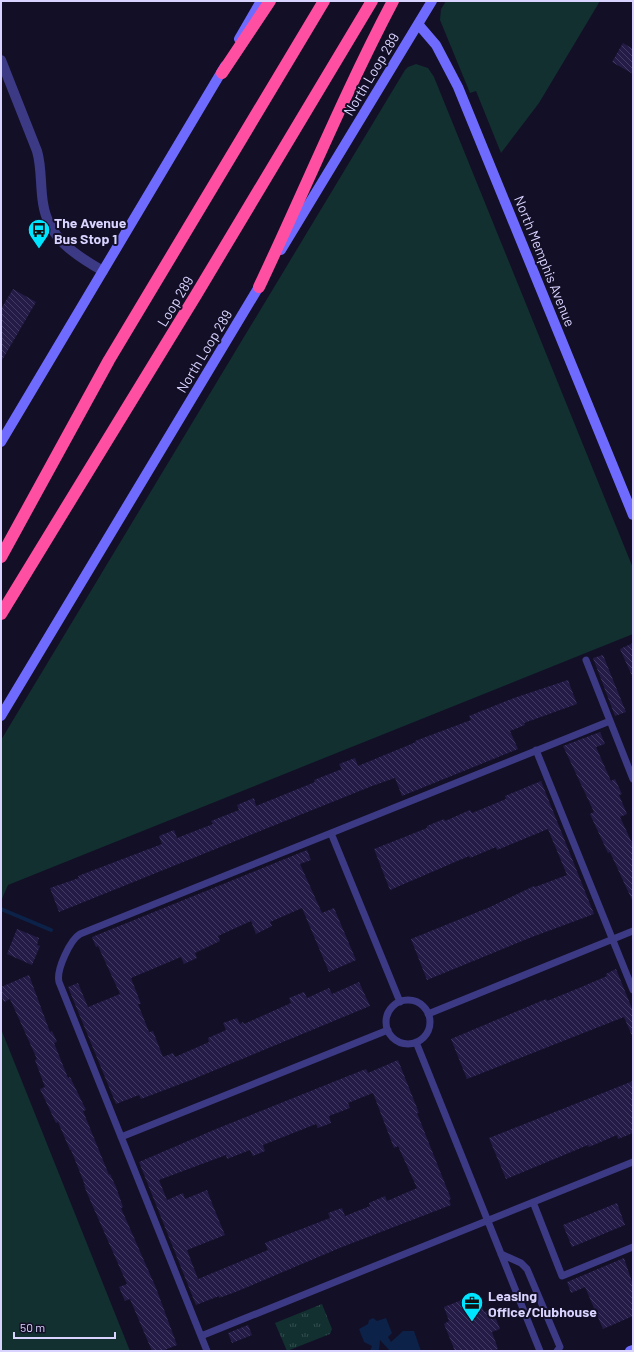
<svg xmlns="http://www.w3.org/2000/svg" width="634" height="1352" font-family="Barlow,sans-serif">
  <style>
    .grass { fill: #12302f }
    .park { fill: url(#park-tufts) }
    .water { fill: #0c2248 }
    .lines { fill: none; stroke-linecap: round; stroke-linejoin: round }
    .stream { stroke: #0c2248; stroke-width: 4 }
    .building { fill: url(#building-back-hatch); fill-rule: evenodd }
    .lane { stroke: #3d3a85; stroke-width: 7 }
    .street { stroke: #3d3a85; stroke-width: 10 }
    .secondary { stroke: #6f6bff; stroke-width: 10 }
    .highway { stroke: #ff4fa3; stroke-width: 12 }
    .labels { text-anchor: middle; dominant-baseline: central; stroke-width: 4; stroke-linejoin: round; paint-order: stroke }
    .street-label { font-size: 14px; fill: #d9d4ff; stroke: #130f26 }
    .poi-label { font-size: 14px; font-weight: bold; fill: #d9d4ff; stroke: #130f26; text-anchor: start }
  </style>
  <defs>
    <pattern id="park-tufts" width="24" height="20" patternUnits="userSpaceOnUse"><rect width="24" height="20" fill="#12302f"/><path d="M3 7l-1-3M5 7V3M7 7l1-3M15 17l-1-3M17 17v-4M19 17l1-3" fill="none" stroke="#344d4e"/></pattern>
    <pattern id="building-back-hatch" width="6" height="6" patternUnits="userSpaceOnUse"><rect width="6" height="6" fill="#241b47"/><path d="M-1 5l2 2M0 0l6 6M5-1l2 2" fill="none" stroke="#433b63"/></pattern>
  </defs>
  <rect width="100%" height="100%" fill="#130f26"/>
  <path class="grass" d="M446,1H600L539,103L501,153L476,91L470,93L440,20L441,9Z
    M416,64L428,68L434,77L633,568V634L8,885L1,901V740L405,70L408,67Z
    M1,1029L130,1351H1Z"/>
  <path class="park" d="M322,1304L332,1329L330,1334L287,1351L275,1323Z"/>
  <path class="water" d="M373,1318L377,1321L386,1318L392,1333L388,1337L391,1342L403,1331H414L421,1351H390L380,1340L379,1351H370L372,1346L364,1342L359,1329L368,1324L369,1320Z"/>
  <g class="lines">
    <path class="stream" d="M1,909L51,930"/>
  </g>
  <path class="building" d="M623,43L633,49V74L612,62Z
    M13,289L36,302L1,362V309Z
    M633,643V678L620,649Z
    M603,655L626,712L615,716L593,658Z
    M568,680L577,704L524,723L525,725L510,731L518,749L402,796L395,778L372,786L59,912L50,888L79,878L78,876L162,844L159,836L174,830L177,838L213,824L211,821L239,810L237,805L254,798L256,806L315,782L314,780L342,769L339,764L355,758L358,766L416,742L415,741L471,720L469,716L514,698Z
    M600,732L605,744L596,747L611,781L615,779L622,794L619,795L627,814L620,817L633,845V902L610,852L608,853L590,814L594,812L563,746Z
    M541,781L594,914L532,937L427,980L411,939L490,907L534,886L535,887L567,875L548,829L497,850L496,847L470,858L469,856L390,890L374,849L427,828V826L444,819L445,821L470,810L472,813L506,799L505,796Z
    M307,850L311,860L300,864L322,913L334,908L356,960L329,972L302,908L270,922L272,926L256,934L251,921L218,936L220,941L195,953L197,958L184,964L181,957L131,978L141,1004H138L149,1032L153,1031L163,1057L173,1053L175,1057L209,1042L208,1038L226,1030L223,1023L237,1018L240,1024L243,1022L244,1024L291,1003L289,998L304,992L307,998L329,988L332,994L359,982L370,1006L191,1080L141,1099L139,1095L116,1104L68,987L78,983L88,1007L120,994L98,946L96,947L92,937Z
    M17,929L39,938L37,945L40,946L32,965L7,954Z
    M616,969L633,1011V1038L624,1017L467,1079L451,1039L546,999L547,1001L579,988L607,976L606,974Z
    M29,975L50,1032L52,1031L57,1042L54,1043L68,1078L70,1077L86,1110L83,1111L109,1175L110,1174L116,1187L123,1207L121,1208L156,1288L177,1345L162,1351H152L130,1299L125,1301L119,1287L127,1284L87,1193L84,1185H85L71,1150H70L58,1122L56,1123L40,1089L45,1087L35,1060L37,1059L10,999L4,1002L1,995V987Z
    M398,1060L419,1113H417L451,1199L449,1200L451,1205L342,1247L238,1291L219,1298V1296L196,1305L139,1162L216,1129L348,1076L366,1069L368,1073ZM373,1093L394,1148L398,1146L417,1188L387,1201L385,1196L369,1203L370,1206L345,1216L342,1208L328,1213L330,1218L265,1243L268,1250L198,1279L187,1250L225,1235L213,1206L207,1190L185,1199L183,1193L167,1200L159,1180L226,1155L227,1159L250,1150L253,1156L265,1151L263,1145L316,1124L318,1128L331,1123L329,1116L350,1108L348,1103Z
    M633,1081V1133L618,1139L617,1135L589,1147L588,1145L506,1179L489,1138Z
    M617,1203L625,1225L572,1247L563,1225Z
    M624,1258L633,1285V1316L603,1329L585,1287L571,1293L567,1282Z
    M477,1294L484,1312L492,1309L500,1329L492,1332L498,1349L493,1351H455L444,1324L449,1321L444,1307Z
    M248,1325L252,1335L232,1343L228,1333Z"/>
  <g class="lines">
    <path class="lane" d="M586,660L633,779
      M536,750L633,990
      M331,833L400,1002
      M386 1022a22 22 0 1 1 44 0a22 22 0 1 1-44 0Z
      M428,1014L633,931
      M416,1042L540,1351
      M121,1137L388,1030
      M533,1202L562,1276L633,1247
      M501,1254L521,1263L527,1269L560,1347L557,1351
      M201,1336L633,1162
      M207,1351L59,982C56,970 70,940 80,934L610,721"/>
    <path class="street" d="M1,60L37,151C42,168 40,185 43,203C48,238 75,255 103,271"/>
    <path class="secondary" d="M418,24L436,45L458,87L633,515
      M239,39L261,1
      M281,250L432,1
      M1,442L225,66
      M1,716L263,280
      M630,1351L633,1350"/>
    <path class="highway" d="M222,73L270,1
      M259,287C304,192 344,94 393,1
      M1,557L109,360L324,1
      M1,614L196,295L372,1"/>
  </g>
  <defs>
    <g id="bus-pin" transform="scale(1.15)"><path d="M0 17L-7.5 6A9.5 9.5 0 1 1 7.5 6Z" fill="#00e5ff" stroke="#130f26"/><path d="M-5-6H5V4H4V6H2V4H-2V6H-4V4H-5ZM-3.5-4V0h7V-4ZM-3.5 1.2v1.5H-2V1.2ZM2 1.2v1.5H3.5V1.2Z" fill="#111"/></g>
    <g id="office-pin" transform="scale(1.15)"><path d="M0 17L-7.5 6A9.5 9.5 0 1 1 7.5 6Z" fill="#00e5ff" stroke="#130f26"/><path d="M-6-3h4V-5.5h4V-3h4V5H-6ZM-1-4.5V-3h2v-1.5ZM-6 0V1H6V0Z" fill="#111"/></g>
  </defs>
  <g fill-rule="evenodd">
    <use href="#bus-pin" x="39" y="230"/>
    <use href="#office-pin" x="472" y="1303"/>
  </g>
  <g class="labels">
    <g class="street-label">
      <text transform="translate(371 74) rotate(-59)">North Loop 289</text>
      <text transform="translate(545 261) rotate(68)">North Memphis Avenue</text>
      <text transform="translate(175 301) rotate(-59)">Loop 289</text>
      <text transform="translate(204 351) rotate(-59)">North Loop 289</text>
    </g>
    <g class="poi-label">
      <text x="54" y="222">The Avenue<tspan x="54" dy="16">Bus Stop 1</tspan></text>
      <text x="488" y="1295">Leasing<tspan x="488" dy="16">Office/Clubhouse</tspan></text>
    </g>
  </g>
  <rect width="634" height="1352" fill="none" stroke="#d9d4ff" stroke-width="4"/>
  <path d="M14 1332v6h101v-6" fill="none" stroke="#d9d4ff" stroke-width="2"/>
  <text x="20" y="1332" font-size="12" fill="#d9d4ff" stroke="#130f26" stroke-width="3" paint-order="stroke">50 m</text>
</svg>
